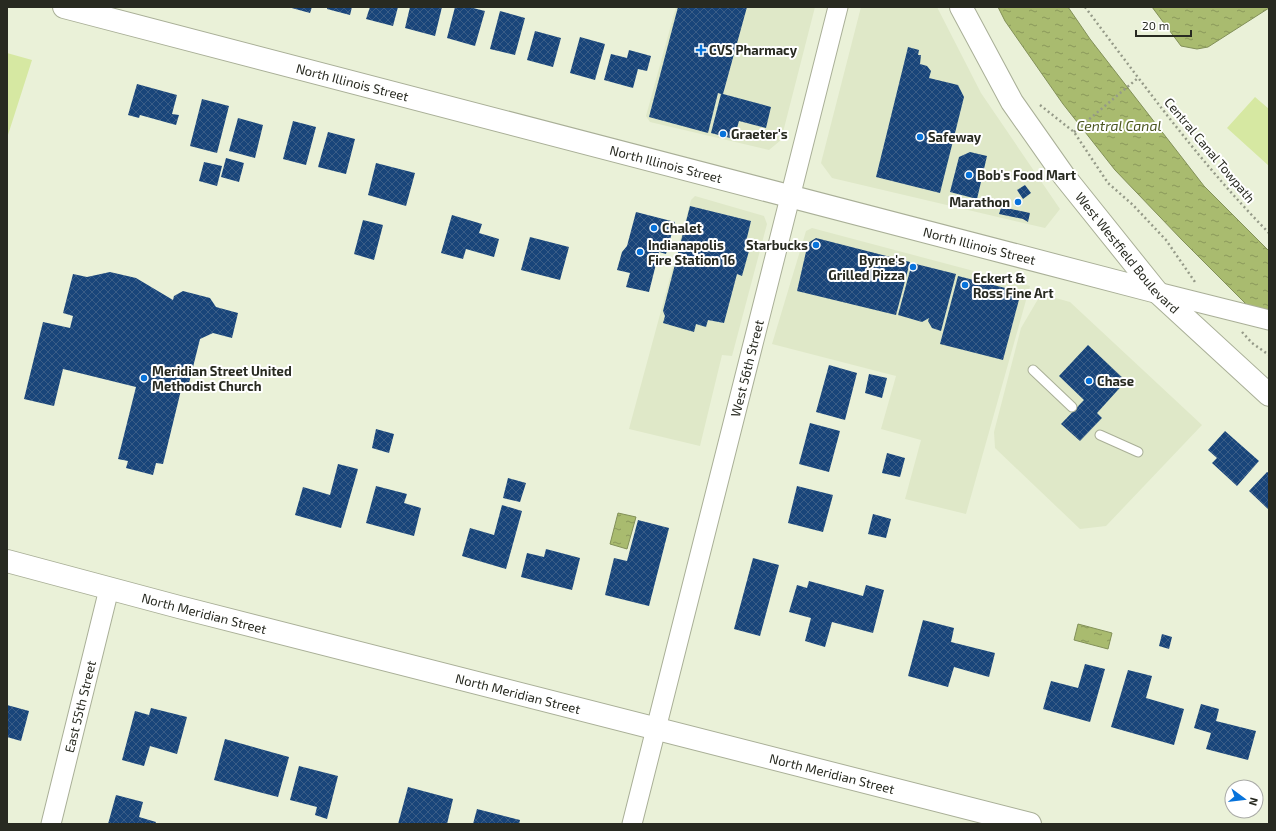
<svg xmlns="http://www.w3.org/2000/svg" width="1276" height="831" font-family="'Exo 2',sans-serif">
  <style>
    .built { fill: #dfe8c8 }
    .garden { fill: #d6e8a2 }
    .water { fill: url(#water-ripples); stroke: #829058 }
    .building { fill: url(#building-cross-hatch) }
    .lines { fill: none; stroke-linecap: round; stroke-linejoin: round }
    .lane-casing { stroke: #a9af97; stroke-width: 11 }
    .street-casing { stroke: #a9af97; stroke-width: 21 }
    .secondary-casing { stroke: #a9af97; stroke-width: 24 }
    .primary-casing { stroke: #a9af97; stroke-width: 24 }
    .path { stroke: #959a88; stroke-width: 2.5; stroke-dasharray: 2 3; stroke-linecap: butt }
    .lane { stroke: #fff; stroke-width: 9 }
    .street { stroke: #fff; stroke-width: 19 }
    .secondary { stroke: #fff; stroke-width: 22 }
    .primary { stroke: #fff; stroke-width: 22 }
    .poi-dot { fill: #0773db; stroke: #fff; stroke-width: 1.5 }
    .labels { text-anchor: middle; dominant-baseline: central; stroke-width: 4; stroke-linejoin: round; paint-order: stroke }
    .poi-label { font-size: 13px; font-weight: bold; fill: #282a21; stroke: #fff; text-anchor: start }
    .street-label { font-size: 13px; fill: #282a21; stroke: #fff }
    .water-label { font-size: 14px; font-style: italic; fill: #4b5620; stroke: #fff }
  </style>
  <defs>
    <pattern id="water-ripples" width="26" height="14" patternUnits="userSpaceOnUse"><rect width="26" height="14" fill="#a9bb6f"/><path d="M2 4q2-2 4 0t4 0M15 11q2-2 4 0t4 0" fill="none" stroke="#8a985b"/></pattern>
    <pattern id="building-cross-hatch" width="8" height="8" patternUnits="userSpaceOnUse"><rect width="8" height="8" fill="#19457a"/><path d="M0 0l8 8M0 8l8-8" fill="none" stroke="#3a5d87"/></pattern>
  </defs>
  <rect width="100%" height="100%" fill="#eaf1d8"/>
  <path class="built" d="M676,7H815L781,140L769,150L650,122L646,116Z
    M861,7H937L981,93L1060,209L1045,228L832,178L821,163Z
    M695,196L764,216L767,224L732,356L722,355L700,446L629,429L691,200Z
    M812,228L1030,286L966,514L905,499L921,440L881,429L896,376L772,344L806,231Z
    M1041,294L1070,302L1202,425L1106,526L1080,529L995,448L994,432L1021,328Z"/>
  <path class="garden" d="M7,53L32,60L7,138Z
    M1255,97L1269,109V166L1227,128Z"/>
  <path class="water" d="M998,7H1068L1090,39L1204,186L1269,251V327L1182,240L1115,170L1063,104L1005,21Z
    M1152,7H1269V8L1208,47L1197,49L1181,46Z
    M618,513L636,517L627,549L610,544Z
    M1078,624L1112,633L1108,649L1074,640Z"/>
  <path class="building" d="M288,7H312L310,13Z
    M327,7H352L350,15L327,9Z
    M370,7H398L393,26L366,19Z
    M410,7H442L435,36L405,28Z
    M455,7H469L485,11L475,46L447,38Z
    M678,7H747L723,94L771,107L766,128L739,121L734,139L711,133L721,94L718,93L708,133L649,117Z
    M500,11L525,18L515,55L490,49Z
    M535,31L561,38L553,67L527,60Z
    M580,37L605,44L595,80L570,73Z
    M908,47L919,50L918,55H921L920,64L927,66L931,71L929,78L958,85L964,97L940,193L876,177Z
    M629,50L651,56L647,71L638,69L633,88L604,80L611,54L627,58Z
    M137,84L177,95L172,114L179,115L176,125L140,115L139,118L128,115Z
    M202,99L229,106L217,153L190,146Z
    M238,118L263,125L255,158L229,151Z
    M293,121L316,127L306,165L283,159Z
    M328,132L355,139L346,174L318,167Z
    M970,152L987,156L977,199L950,192L959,157Z
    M226,158L244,163L239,182L221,177Z
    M204,162L222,166L217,186L199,181Z
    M376,163L415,173L406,206L368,195Z
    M1025,185L1031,193L1023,199L1017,190Z
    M1002,205L1006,208L1030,213L1028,222L1023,219L999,214Z
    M690,206L751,221L744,250L749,251L742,276L737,274L724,323L708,320L706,327L696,324L694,332L663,323L665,316L663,311Z
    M636,212L675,222L666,254L659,252L649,292L626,287L630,273L617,270L622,252L627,246Z
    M452,215L482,224L479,233L499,239L494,257L466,249L463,259L441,253Z
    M363,220L383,225L374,260L354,254Z
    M530,237L569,247L560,280L521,270Z
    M816,238L910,262L896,315L797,291L808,243Z
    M912,263L956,274L941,331L932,328L928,321L929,318L922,322L898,315Z
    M110,272L136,278L173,300L174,296L183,291L210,298L216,307L238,313L232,338L213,333L200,339L188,387L182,386L163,464L156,463L153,475L126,468L128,461L118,459L136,387L63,369L54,406L24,399L43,322L70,328L73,316L63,313L73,274L87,277Z
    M958,276L1021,292L1003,360L940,344Z
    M1088,345L1126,381L1097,413L1102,418L1080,441L1061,424L1084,400L1059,376Z
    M829,365L857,373L845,420L816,412Z
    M869,374L887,378L882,398L865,393Z
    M810,423L840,431L829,472L799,464Z
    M376,429L394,434L389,453L372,448Z
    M1225,431L1259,461L1237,486L1212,463L1217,458L1208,450Z
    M887,453L905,458L900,477L882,473Z
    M338,464L358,469L341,528L295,515L303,487L330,495Z
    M1267,472L1269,473V510L1249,491Z
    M508,478L526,483L520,502L503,498Z
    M376,486L407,494L404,503L421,508L414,536L366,523Z
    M797,486L833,495L823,532L788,523Z
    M502,505L522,511L506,569L462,556L470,528L494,535Z
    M873,514L891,519L886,538L868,534Z
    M638,520L669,528L649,606L605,595L614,558L627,561Z
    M546,549L580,558L572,590L521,577L527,553L544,557Z
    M753,558L779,565L760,636L734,629Z
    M809,581L863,596L866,585L884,590L873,633L832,622L825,647L805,641L811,618L789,612L797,585L807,588Z
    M923,620L954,628L951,642L995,653L989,677L954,667L948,687L908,676Z
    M1162,634L1172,637L1169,649L1159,646Z
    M1085,664L1105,669L1090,722L1043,709L1051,681L1078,688Z
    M1128,670L1152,676L1146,698L1184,709L1174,745L1111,727Z
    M1201,704L1219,709L1216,721L1256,731L1248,760L1206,749L1211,733L1194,728Z
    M7,705L29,711L21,741L7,737Z
    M151,708L187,717L177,754L150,746L144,766L122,760L135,711L149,715Z
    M225,739L289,757L278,797L214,780Z
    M299,766L338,776L327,819L315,815L317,807L290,800Z
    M408,787L453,799L447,824H398Z
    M116,795L143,802L139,817L156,822L155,824H108Z
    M477,809L520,820L519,824H473Z"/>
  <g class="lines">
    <g class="lane-casing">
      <path id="lane" d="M1033,370L1072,407
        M1100,435L1138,452"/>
    </g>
    <g class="street-casing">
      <g id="street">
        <path d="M1157,292L1269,320"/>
        <path id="s1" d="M51,824L109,589"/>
        <path id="s2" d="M632,824L838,7"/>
      </g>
    </g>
    <g class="secondary-casing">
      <g id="secondary">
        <path id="s3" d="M64,7L1157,292"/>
        <path id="s4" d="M961,7L1012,102L1064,176L1157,292L1269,395"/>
      </g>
    </g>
    <g class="primary-casing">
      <g id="primary">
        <path id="s5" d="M7,561L179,607L1030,824"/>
      </g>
    </g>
    <path class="path" d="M1085,7C1143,84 1201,164 1269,233
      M1040,105L1074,132L1108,183L1133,205L1166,240L1195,282
      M1074,132L1138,78
      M1242,332L1252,343L1269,355"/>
    <use href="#lane" class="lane"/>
    <use href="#street" class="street"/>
    <use href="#secondary" class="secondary"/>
    <use href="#primary" class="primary"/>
  </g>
  <g class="poi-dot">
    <path d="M699 44h4v4h4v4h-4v4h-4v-4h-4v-4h4z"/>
    <circle cx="723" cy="134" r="4"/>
    <circle cx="920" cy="137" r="4"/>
    <circle cx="969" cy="175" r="4"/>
    <circle cx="1018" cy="202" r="4"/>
    <circle cx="654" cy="228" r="4"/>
    <circle cx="816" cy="245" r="4"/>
    <circle cx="640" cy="252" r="4"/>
    <circle cx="913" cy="267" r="4"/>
    <circle cx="965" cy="285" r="4"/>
    <circle cx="144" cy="378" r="4"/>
    <circle cx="1089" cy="381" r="4"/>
  </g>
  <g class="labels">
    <g class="poi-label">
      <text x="709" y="50">CVS Pharmacy</text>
      <text x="731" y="134">Graeter's</text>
      <text x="928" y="137">Safeway</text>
      <text x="977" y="175">Bob's Food Mart</text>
      <text x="1010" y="202" text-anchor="end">Marathon</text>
      <text x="662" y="228">Chalet</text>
      <text x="648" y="245">Indianapolis<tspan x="648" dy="15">Fire Station 16</tspan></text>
      <text x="808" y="245" text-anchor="end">Starbucks</text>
      <text x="905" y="260" text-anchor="end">Byrne's<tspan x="905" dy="15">Grilled Pizza</tspan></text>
      <text x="973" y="278">Eckert &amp;<tspan x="973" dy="15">Ross Fine Art</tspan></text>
      <text x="152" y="371">Meridian Street United<tspan x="152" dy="15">Methodist Church</tspan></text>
      <text x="1097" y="381">Chase</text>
    </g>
    <g class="street-label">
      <text stroke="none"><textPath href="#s3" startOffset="298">North Illinois Street</textPath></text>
      <text transform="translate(1210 150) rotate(50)">Central Canal Towpath</text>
      <text stroke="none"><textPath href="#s3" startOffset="622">North Illinois Street</textPath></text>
      <text stroke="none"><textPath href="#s3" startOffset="946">North Illinois Street</textPath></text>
      <text stroke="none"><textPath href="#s4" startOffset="298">West Westfield Boulevard</textPath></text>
      <text stroke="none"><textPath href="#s2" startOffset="470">West 56th Street</textPath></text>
      <text stroke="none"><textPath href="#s5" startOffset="204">North Meridian Street</textPath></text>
      <text stroke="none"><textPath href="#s5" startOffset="528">North Meridian Street</textPath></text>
      <text stroke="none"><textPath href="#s1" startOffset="121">East 55th Street</textPath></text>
      <text stroke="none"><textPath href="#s5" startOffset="852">North Meridian Street</textPath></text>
    </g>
    <g class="water-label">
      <text x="1119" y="125">Central Canal</text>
    </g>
  </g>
  <rect width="1276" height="831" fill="none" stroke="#282a21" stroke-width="16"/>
  <g transform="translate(1244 799) rotate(105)"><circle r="19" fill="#ffffff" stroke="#a9aaa6"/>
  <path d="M0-3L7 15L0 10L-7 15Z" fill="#0773db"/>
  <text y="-6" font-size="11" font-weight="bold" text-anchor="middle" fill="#282a21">N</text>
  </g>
  <path d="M1136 30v6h55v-6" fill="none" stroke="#282a21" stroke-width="2"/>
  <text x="1142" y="30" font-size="12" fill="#282a21" stroke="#ffffff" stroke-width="3" paint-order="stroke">20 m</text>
</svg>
